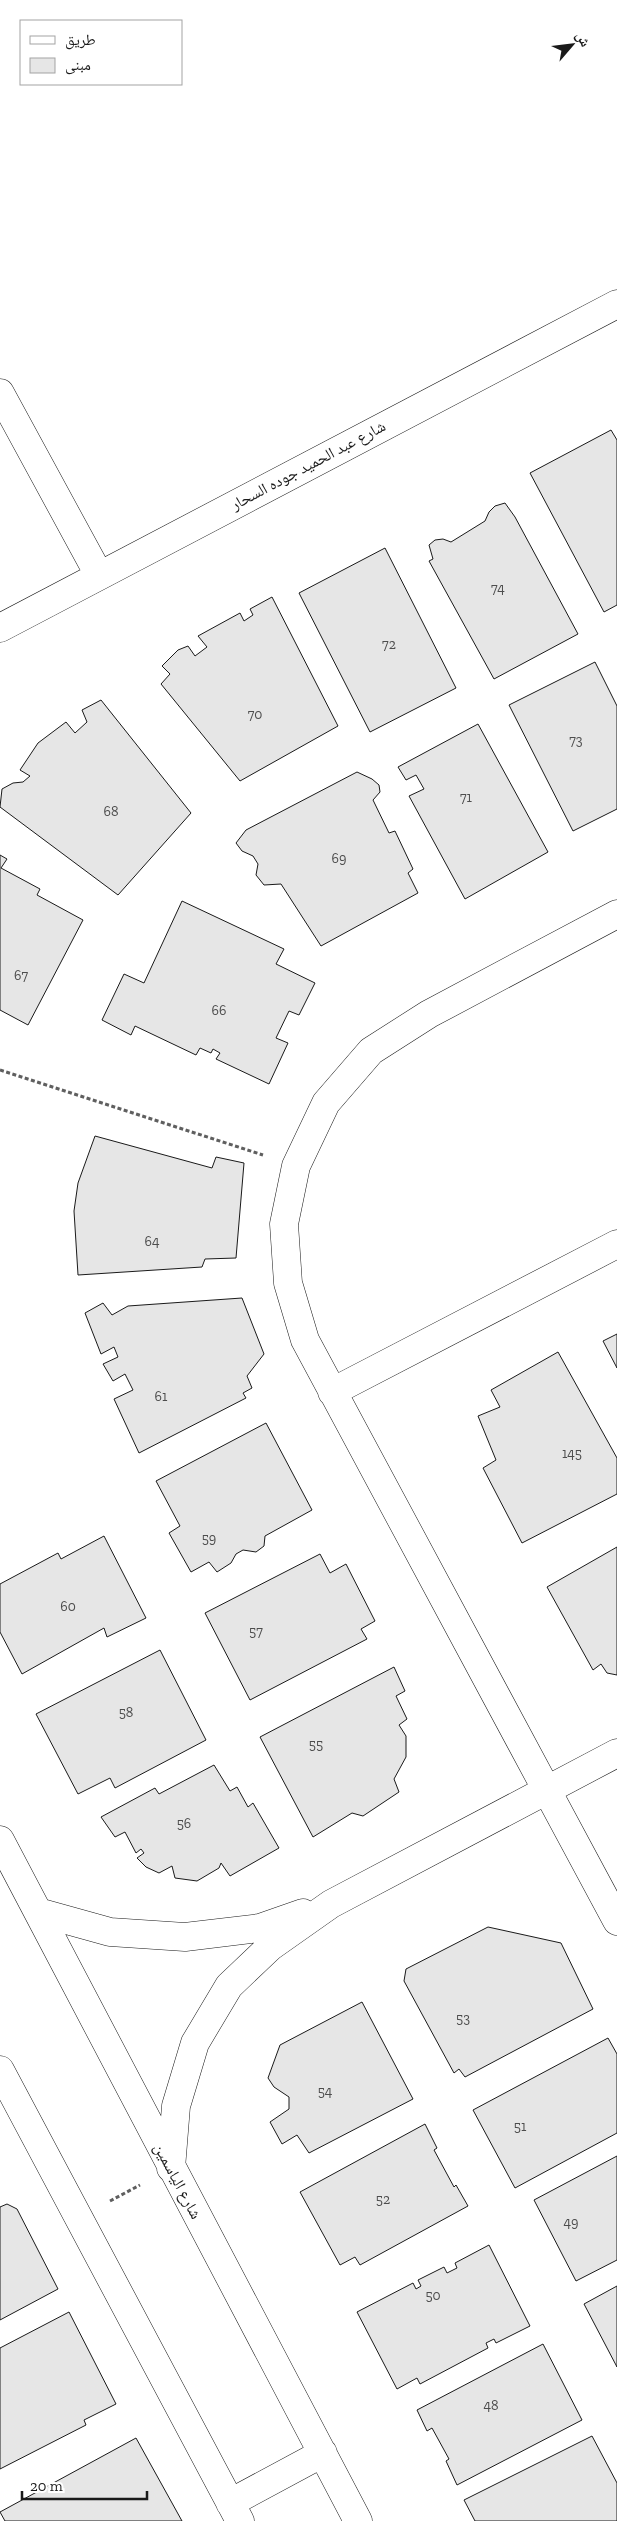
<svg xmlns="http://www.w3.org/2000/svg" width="617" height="2521" font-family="'Zilla Slab','Noto Naskh Arabic',serif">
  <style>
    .building { fill: #e6e6e6; stroke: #1a1a1a }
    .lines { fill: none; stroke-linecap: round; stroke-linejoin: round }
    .minor-casing { stroke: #1a1a1a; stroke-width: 29 }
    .path { stroke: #5f5f5f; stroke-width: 3; stroke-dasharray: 4 2.5; stroke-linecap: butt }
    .minor { stroke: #fff; stroke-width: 28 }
    .labels { text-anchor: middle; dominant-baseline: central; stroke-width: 4; stroke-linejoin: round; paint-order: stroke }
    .number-label { font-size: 14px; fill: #4d4d4d }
    .street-label { font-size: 16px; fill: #1a1a1a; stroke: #fff }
  </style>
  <rect width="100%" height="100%" fill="#fff"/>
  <path class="building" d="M611,430L617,440V605L604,612L530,473Z
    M505,503L515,517L578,634L494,679L429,561L433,559L429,545L435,540L443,539L451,542L485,521L489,512L495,506Z
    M385,548L456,688L370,732L299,593Z
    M272,597L338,726L240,781L161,684L170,674L162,666L178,650L188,646L195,656L207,647L198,636L240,613L244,621L253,615L250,609Z
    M595,662L617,706V809L573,831L509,705Z
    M101,700L191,813L118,895L0,807L2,789L13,783L23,782L30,776L20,770L38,743L66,722L75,733L87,722L82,710Z
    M478,724L548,852L465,899L409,796L424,789L416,775L406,780L398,767Z
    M357,772L372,779L379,785L380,792L373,800L389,833L395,831L413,869L408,873L418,893L321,946L281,884L264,885L256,875L258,864L253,856L242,851L236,843L246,830Z
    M0,855L7,859L1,868L40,889L37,895L83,920L28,1025L0,1010Z
    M182,901L284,949L276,964L315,983L299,1015L289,1011L276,1038L288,1043L269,1084L216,1059L220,1053L213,1049L211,1053L200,1048L196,1055L135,1026L131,1035L102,1020L124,974L144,983Z
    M95,1136L212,1168L216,1157L244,1163L236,1258L205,1259L202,1267L78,1275L74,1211L78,1183Z
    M242,1298L264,1354L247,1376L252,1388L243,1393L246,1398L139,1453L114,1399L133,1390L125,1374L113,1381L103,1364L118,1357L114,1347L101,1354L85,1313L103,1303L112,1315L128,1306Z
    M617,1334V1368L603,1341Z
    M558,1352L617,1458V1494L522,1543L483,1468L496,1460L478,1416L500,1407L491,1390Z
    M266,1423L312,1510L265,1536L264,1546L256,1552L243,1550L236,1554L231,1563L217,1572L209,1562L191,1572L169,1533L180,1526L156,1481Z
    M104,1536L146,1618L107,1637L104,1628L22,1674L0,1632V1584L58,1553L61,1559Z
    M617,1547V1675L607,1673L601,1664L593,1670L547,1587Z
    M320,1554L330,1573L346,1564L375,1621L361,1629L367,1639L250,1700L205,1613Z
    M160,1650L206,1740L115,1788L110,1778L78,1794L36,1714Z
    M394,1667L405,1691L396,1696L407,1719L399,1725L406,1736V1757L394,1779L399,1792L363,1816L352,1813L313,1837L260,1737Z
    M214,1765L230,1791L237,1787L248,1807L253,1803L279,1848L230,1876L221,1863L219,1868L197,1881L175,1878L172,1866L159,1873L146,1867L137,1858L144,1853L141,1849L136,1853L125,1832L115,1837L101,1817L155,1788L159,1794Z
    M488,1927L561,1943L593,2009L465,2077L459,2069L454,2073L404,1981L406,1969Z
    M362,2002L413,2099L309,2153L297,2135L282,2144L270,2122L289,2109V2097L274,2087L268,2078L280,2045Z
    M608,2038L617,2054V2133L515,2188L473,2110Z
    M425,2124L437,2148L434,2150L454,2187L456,2185L468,2206L360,2265L355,2257L340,2265L300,2192Z
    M617,2156V2260L576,2281L534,2200Z
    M7,2204L17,2209L58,2289L0,2320V2207Z
    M489,2245L530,2326L496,2343L494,2339L486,2343L488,2348L420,2384L417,2378L397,2389L357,2312L413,2283L416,2289L421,2286L418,2280L444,2267L447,2273L457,2268L455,2263Z
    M617,2286V2367L584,2304Z
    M69,2312L116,2404L84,2420L86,2425L0,2469V2348Z
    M543,2344L582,2420L457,2485L446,2461L449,2459L432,2428L427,2431L417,2410Z
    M592,2436L617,2483V2521H475L464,2500Z
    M136,2438L182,2521H5L0,2512Z"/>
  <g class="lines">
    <g class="minor-casing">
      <path id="minor" d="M0,393L99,575
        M0,628L617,304
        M617,914L429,1014L371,1051L326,1103L296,1166L284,1224L288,1283L305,1340L617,1921
        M332,1392L617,1244
        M0,1840L358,2521
        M38,1912L110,1932L185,1937L260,1928L303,1913
        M0,2070L240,2521
        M171,2168L176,2106L195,2043L229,1986L270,1947L331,1904L617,1753
        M230,2503L323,2453"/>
    </g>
    <path class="path" d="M0,1070L263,1155
      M110,2201L140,2185"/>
    <use href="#minor" class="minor"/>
  </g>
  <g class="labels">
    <g class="number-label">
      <text x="498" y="588">74</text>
      <text x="389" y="644">72</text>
      <text x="255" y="714">70</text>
      <text x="576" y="740">73</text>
      <text x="466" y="797">71</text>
      <text x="111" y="811">68</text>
      <text x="339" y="858">69</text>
      <text x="21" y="975">67</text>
      <text x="219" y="1010">66</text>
      <text x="152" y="1241">64</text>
      <text x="161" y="1396">61</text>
      <text x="572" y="1453">145</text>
      <text x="209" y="1538">59</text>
      <text x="68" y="1606">60</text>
      <text x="256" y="1631">57</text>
      <text x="126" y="1712">58</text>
      <text x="316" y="1744">55</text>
      <text x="184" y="1823">56</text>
      <text x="463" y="2018">53</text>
      <text x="325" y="2091">54</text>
      <text x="520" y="2126">51</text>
      <text x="383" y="2199">52</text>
      <text x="571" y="2222">49</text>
      <text x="433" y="2295">50</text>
      <text x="491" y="2405">48</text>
    </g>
    <g class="street-label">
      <text transform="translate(308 465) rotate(-28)">شارع عبد الحميد جوده السحار</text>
      <text transform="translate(178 2181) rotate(62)">شارع الياسمين</text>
    </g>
  </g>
  <rect x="20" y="20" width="162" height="65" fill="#ffffff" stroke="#a3a3a3"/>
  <rect x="30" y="36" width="25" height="8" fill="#ffffff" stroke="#a3a3a3"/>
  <text x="65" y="45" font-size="15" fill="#1a1a1a">طريق</text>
  <rect x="30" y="58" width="25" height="15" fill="#e6e6e6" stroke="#a3a3a3"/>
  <text x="65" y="70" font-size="15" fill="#1a1a1a">مبنى</text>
  <g transform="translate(572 45) rotate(62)" stroke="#ffffff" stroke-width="4" paint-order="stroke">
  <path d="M0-4L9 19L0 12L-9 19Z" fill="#1a1a1a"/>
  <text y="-8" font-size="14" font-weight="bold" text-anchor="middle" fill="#1a1a1a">ش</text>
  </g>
  <path d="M22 2491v8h125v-8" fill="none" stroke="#1a1a1a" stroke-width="2.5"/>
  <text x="30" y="2491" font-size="15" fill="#1a1a1a" stroke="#ffffff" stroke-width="4" paint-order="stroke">20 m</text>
</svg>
